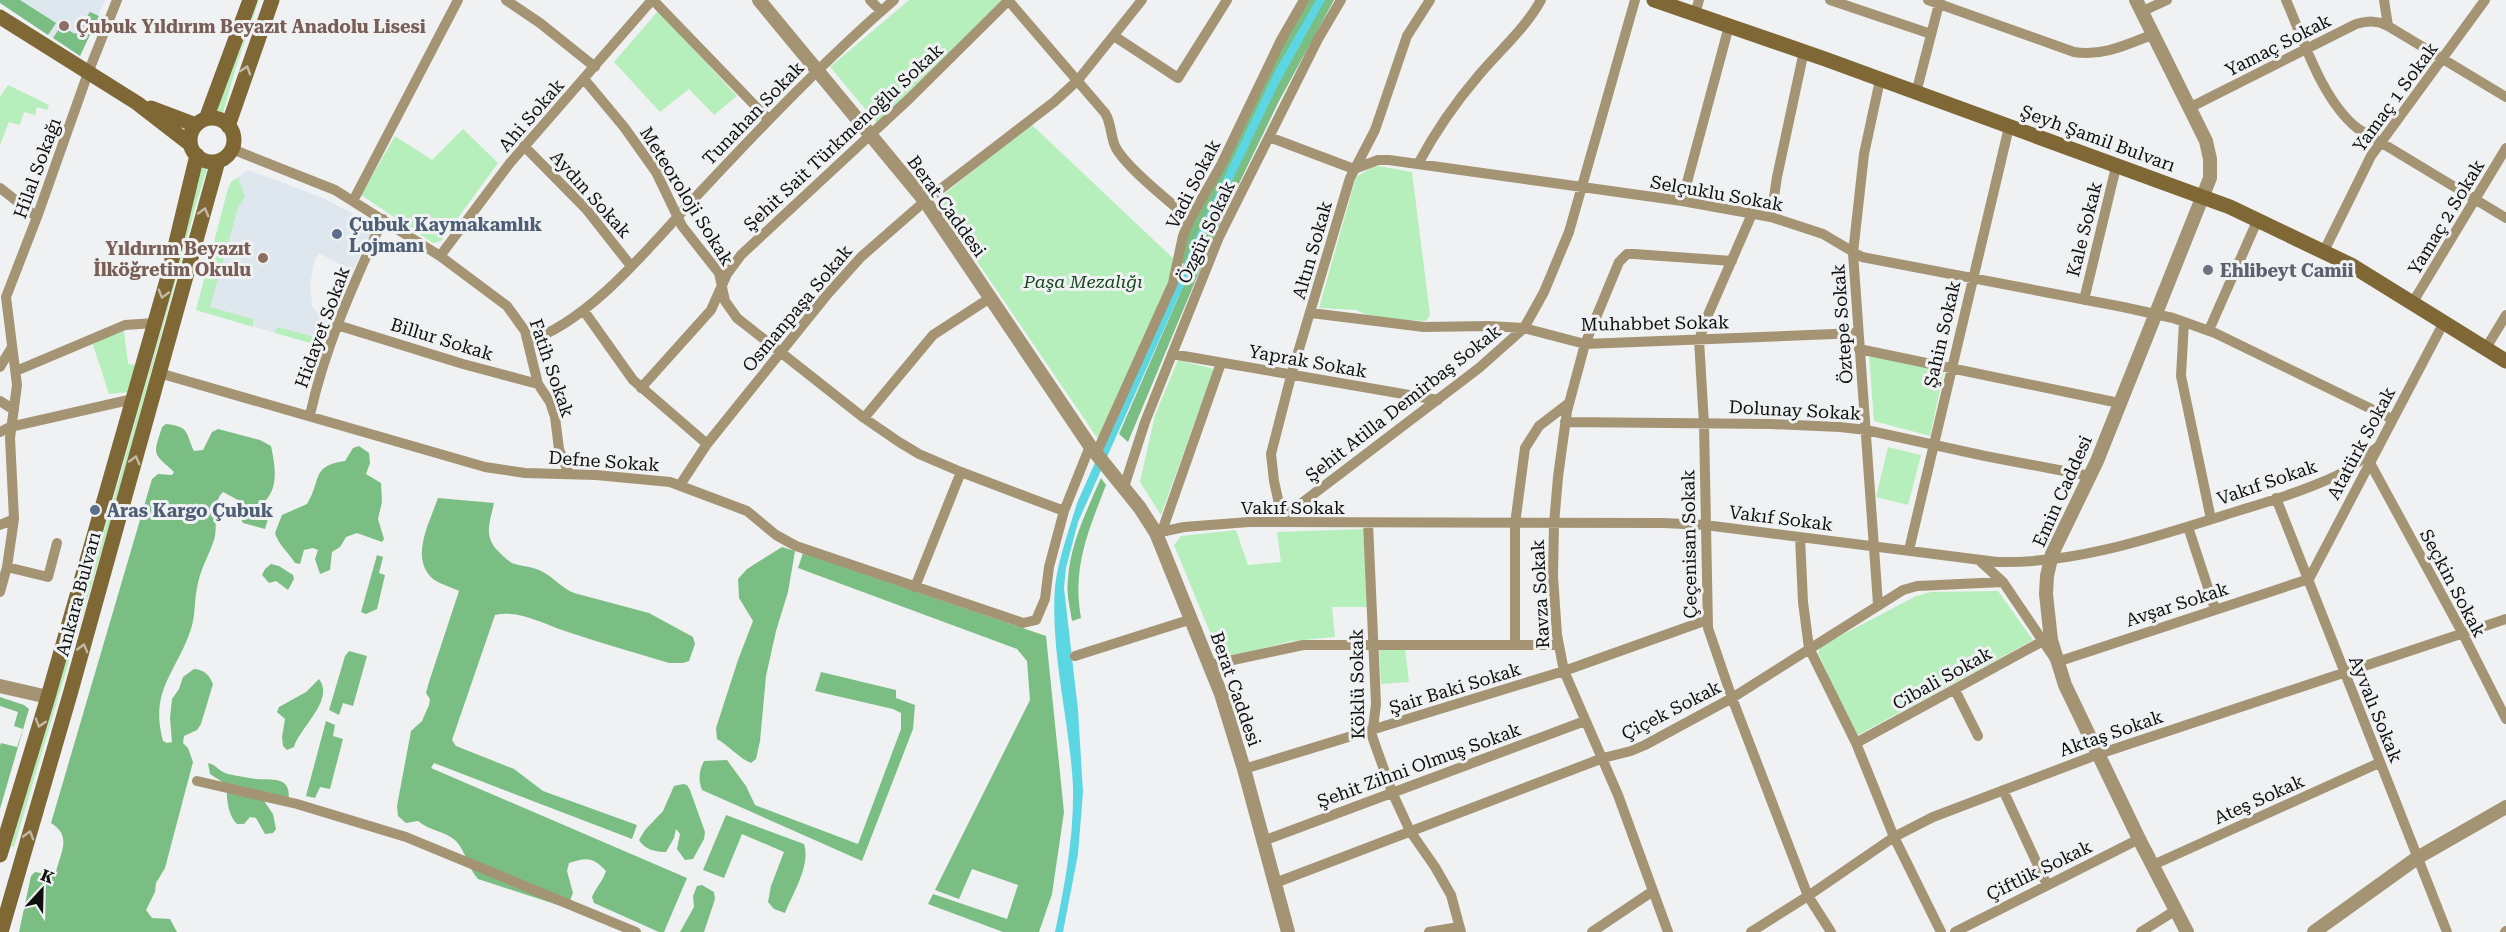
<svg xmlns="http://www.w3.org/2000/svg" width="2506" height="932" font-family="'Roboto Serif',serif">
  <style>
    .built { fill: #dee6ee }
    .green { fill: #b7efbc }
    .forest { fill: #7bbe83 }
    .water { fill: #5cd6e2 }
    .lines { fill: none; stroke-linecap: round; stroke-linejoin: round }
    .minor { stroke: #a49474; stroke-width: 10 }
    .tertiary { stroke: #a49474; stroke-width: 14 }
    .secondary { stroke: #7f6836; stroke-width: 15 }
    .oneway { stroke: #c2baa7 }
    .education-dot { fill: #8d6e63; stroke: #eff1f3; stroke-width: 2 }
    .service-dot { fill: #5c6f8a; stroke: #eff1f3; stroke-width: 2 }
    .worship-dot { fill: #6b7280; stroke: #eff1f3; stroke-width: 2 }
    .labels { text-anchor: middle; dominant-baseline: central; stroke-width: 6; stroke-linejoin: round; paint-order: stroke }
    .education-label { font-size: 18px; font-weight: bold; fill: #785e54; stroke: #eff1f3; text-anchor: start }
    .street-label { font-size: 18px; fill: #0e0f0f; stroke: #eff1f3 }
    .service-label { font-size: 18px; font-weight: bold; fill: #4e5e75; stroke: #eff1f3; text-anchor: start }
    .worship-label { font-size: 18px; font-weight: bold; fill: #5b616d; stroke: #eff1f3; text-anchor: start }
    .park-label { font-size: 18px; font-style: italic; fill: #16461f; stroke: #eff1f3 }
  </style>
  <rect width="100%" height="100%" fill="#eff1f3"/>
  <path class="built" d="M0,0H105L80,56L0,3Z
    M248,170L323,198L376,226L352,271L319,253L314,262L310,284L312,306L329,325L321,346L196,310L228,189L231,182Z"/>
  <path class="green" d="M257,0H259L237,64L221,120L212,117Z
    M909,0H1005L877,123L830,67Z
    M658,11L737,96L714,115L689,89L660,112L614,62Z
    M8,85L49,105L47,110L37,107L35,115L24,112L20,125L9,122L0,145V97Z
    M1031,124L1177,262L1098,439L942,210L943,195Z
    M463,129L498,163L441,241L433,243L361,195L395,136L432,160Z
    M200,163L208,165L197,201L117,499L14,847L11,846C55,696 101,547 142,397C164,320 187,242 200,163Z
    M1379,166L1412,172L1430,315L1426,321L1373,318L1356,310L1319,308L1356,177L1371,168Z
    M238,178L245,197L238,208L210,307L253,319V327L196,310L228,189L231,182Z
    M277,327L323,339L321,346L275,333Z
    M124,331L128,364L137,365L129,392L109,394L92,342Z
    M1869,355L1944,371L1930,436L1874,421Z
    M1178,360L1214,369L1161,515L1140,482L1155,415Z
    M1888,447L1921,455L1908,505L1876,497Z
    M1363,529L1368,607H1332L1335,637L1292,641L1221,659L1174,545L1181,536L1236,530L1248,565L1281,562L1277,532Z
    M1998,591L2033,640L1858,735L1854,733L1818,653L1821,646L1916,596L1931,592Z
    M1379,648H1405L1409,682L1381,684Z"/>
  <path class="forest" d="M0,0H20L56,23L48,35L0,3Z
    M1308,0H1334L1279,101L1217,229L1128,442L1119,434L1191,268L1179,261L1190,229L1286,38Z
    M90,12L99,16L80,56L53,38L61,26L75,34Z
    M166,424C191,427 185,433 194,451L203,450L212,432L218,429L260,440L271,446C275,465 279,487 265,501L268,519L265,529L243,523L237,511L238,500L223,492C210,505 219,524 214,540C209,555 201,568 198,583C194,598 196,614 191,629C177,672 149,690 163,741L167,743L172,742L170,718L172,699L179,689L183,677L194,669C205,670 209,675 213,684L201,724L197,730L184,736L183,743L188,748L193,762L165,868L156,883L155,892L146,910L152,918L170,919L177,932H19L31,876L35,872L52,875L56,872C61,851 72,836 51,823L152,479L158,474L172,475L174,472C152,452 153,456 162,427Z
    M359,446L369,453L370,463L366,474L381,483L382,502L378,519L384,539L382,542L357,533L346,537L340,547L332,552L330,570L320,574L315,559L318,550L313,548L304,550L300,564L295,563C289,553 278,544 275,533L282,515L307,504C322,480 310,466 345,461L353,448Z
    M1101,478L1106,485C1088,532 1072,567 1081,618L1072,621C1070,608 1066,593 1068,579C1070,544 1087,510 1101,478Z
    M438,498L494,503C490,522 483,536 498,551C502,555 507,560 512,563C522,567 533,566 543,572C554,578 562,588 574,593L649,613L693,637L695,644L689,661L683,663H669C637,653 604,644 571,633C547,626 520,609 495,615L452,740L456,746L514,769L543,791L637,825L632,839L434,763L431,768L687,878L664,932H659L594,903L592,897C596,887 603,881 606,871C593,857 587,857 569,863L567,871L573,893L567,908L478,879C468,868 466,852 456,841C447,832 428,830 418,821L406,823L398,816L397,806L411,731L422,721L429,705L430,699L426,693L429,682L459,591C451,587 440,584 433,579C409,558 430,522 438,498Z
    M782,547L795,551L788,592L776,631L766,676L760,741L756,759L751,763C739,758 729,746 717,739L716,728L738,660L753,621L739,598L738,579L747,569Z
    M803,553L1046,636L1064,812L1052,894L1039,932H1003L928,904L933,894L1007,919L1018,885L972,869L959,899L935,890L1030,700L1027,661L1017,649L798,568Z
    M377,555L383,557L379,573L385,575L377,609L366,614L361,612Z
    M271,564L279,566L293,575L294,579L288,590L276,581L269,583L262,575L265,569Z
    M349,651L367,656L353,706L343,703L339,715L329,710L345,656Z
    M821,672L896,690V698L915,705L913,729L862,861L702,790C698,779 699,771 704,761L727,760L746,786L755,805L858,844L901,729V713L893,709L815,691Z
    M319,679C335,700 300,727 294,747L287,750L283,746L282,737L285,719L277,712L279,707L306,692Z
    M0,697L24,705L29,709L0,809V746L1,743L17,747L23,729L14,726L18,712L0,706Z
    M326,721L335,725L333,736L343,739L330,789L320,787L315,798L306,796Z
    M208,763C216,764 219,772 228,774C238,776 248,778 257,779C273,780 293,776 288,802L262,798L273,814L276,829L273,833L265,834L256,818L250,817L244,824H237C228,815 226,798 227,785L210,774Z
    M683,784L687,785L690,790L705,832L704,839L693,859L685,860L677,849L680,834L676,829L674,838L666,852C656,852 645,850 639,840L645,830L663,811L674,786Z
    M726,815L804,844C811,865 793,893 785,913L774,909L768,902L771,886L784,852L742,834L724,878L703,870Z
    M702,885L714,892L715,899L704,932H680L694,907L693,896L697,886Z"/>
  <path class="water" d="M1316,0H1325L1278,85L1206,235L1078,522L1066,568L1064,588L1078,710L1083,792L1078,854L1063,932H1055C1065,884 1074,836 1073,787C1070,722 1050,653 1055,587C1058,559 1069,531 1077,503L1203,221L1275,71Z"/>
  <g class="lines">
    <path class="minor" d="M506,0L540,23L595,67
      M653,0L769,120
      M870,0L881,11
      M1008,0L1105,113C1112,124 1110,137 1116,148C1127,168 1171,203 1190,219
      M1830,0L1931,34
      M1928,0L2074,52C2102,57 2128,44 2154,34
      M2286,0C2304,41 2322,100 2357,128L2506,218
      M2384,0L2388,26
      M2143,11L2167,0
      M1695,14L1699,0
      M1114,36L1178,78L1227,0
      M584,79L624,127L656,172L682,226L719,273L725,301L737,318L864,418L899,442L919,454L961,472L1064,511
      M1916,93L1940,0
      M2191,107L2356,24C2368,21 2377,20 2388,26L2506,97
      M1269,137L1354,169L1378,160H1389L1682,201L1771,217L1823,234L1862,257L2123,307L2173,318L2215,333L2392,419
      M524,146L586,209L631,266
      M232,149L335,190L440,256L507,306L525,331L538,384L550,402L555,417L559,449L569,474
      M1418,164C1435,132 1455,103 1479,75C1500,50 1525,29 1541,0
      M0,188L37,217
      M353,201L458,0
      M1682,201L1729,26
      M1752,214L1707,317L1699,340L1704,424L1708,628L1732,698L1808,896L1831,932
      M1771,217L1777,177L1804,51
      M2324,251L2371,156L2485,0
      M440,256L510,163L652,0
      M2084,300L2116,167
      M2413,302L2506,148
      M584,311L633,380L707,444
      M1311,313L1424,327L1489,326L1524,328L1585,344L1858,333
      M2184,322L2181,376L2211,519
      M337,325L463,364L538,384
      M2209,330L2258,219
      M528,341C593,321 658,236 705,187C766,122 827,58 894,0
      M2486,348L2506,315
      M1859,349L2119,403
      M1172,354L1438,400
      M0,367L12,347
      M16,371L125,325L155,323
      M159,373L485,467L525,473L596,475L670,482L747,511L776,535L796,546L1023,623L1036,620L1045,599L1049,567L1064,511L1090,446
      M641,388L711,310L727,274L741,255L910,98L1009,0
      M0,401L14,410
      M310,415C325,346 354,283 383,219
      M864,418L933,335L990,298
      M1565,422L1771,424L1840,427L1866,430L1985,456L2090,476
      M0,432L10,427L133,399
      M1096,454L1173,283L1183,236L1190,219L1221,165L1281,40L1304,0
      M2370,463L2462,632L2506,719
      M680,485L707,444L826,296L861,257L925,201L1054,102L1078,80L1142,0
      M1124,487L1145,422L1219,237L1318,39L1341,0
      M2276,498L2447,932
      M1282,518L1479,368L1524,328L1544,292L1569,232L1635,0
      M1283,522L1274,481L1271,454L1291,376L1350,178L1375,130L1407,36L1430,0
      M1368,523L1376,704L1372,736L1392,792L1410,831L1435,867L1451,895L1461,932
      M0,525L14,519
      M2188,527L2215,609
      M1162,531L1221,363
      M1156,533L1184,527L1249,522L1663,523L1705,525L1997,562C2075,564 2152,538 2225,515C2263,503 2302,492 2338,475C2353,467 2366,456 2379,446
      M1800,537L1803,602L1809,648L1856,743L1894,837L1941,932
      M1909,550L2009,127
      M1981,562L2003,582L2057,662L2309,579L2444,322
      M7,567L48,577L57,543
      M915,587L961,472
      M0,592L7,567L14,519L10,438L17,385L6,297L37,217L88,73L117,0
      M1878,604L1853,253L1864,154L1880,80
      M1515,644V524L1525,448L1539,426L1569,403
      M1075,656L1192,619
      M1210,665L1303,645H1558
      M1955,690L1978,736
      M1856,743L2043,641
      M1244,769L1564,671L1707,620
      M197,781L297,804L406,837L636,932
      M2003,790L2047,885
      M1263,841L1585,721
      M2153,865L2379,763
      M1275,883L1603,758L1631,751L1645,745L1732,698L1903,590L1917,586L2003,582
      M1429,932L1459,927
      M1592,932L1653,891
      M1668,932L1618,795L1564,671L1557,635L1553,576L1554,524L1558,477L1567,411L1585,344L1619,262L1627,254H1634L1732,261
      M1751,932L1808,896L1894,837L1933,817L2099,754L2506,619
      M1955,932L2139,839
      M2141,932L2176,910
      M2505,932L2506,931"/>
    <path class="tertiary" d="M759,0L925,201L1090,446L1140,508L1156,533L1221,694L1244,769L1288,932
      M2136,0L2206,141L2210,159V178L2097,461L2052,554L2047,576L2046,594L2051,640L2065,685L2139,839L2187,932
      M0,686L48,697
      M2314,932L2417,858L2506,807"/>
    <path class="secondary" d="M1654,0L1825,59L2230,207L2351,265L2506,361
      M0,17L137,103L190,144
      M151,108L196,125
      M190 140a22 22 0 1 1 44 0a22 22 0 1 1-44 0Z
      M206,119L250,0
      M228,126L272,0
      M0,855L48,697L167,280L197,155
      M1,932L71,691L218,161"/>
  </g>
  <defs><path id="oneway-chevron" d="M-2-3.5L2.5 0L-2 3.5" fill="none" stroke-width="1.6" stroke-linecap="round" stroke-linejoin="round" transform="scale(1.5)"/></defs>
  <g class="oneway">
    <use href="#oneway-chevron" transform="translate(246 70) rotate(-72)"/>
    <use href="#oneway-chevron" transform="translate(204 212) rotate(-75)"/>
    <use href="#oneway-chevron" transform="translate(163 294) rotate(106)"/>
    <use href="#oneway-chevron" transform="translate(135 460) rotate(-75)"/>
    <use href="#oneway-chevron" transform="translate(83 648) rotate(-75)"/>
    <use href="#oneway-chevron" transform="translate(40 723) rotate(107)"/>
    <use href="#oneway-chevron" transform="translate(29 835) rotate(-74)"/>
  </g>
  <g class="education-dot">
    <circle cx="64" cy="26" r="6"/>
    <circle cx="263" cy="258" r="6"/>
  </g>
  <g class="service-dot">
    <circle cx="337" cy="234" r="6"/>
    <circle cx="95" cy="510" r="6"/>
  </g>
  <circle class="worship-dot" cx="2208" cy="270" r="6"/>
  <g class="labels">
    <g class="education-label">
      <text x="76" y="26">Çubuk Yıldırım Beyazıt Anadolu Lisesi</text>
      <text x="251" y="248" text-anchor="end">Yıldırım Beyazıt<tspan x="251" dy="21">İlköğretim Okulu</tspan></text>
    </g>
    <g class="street-label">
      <text transform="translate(2278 45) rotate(-27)">Yamaç Sokak</text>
      <text transform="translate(2395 97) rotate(-54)">Yamaç 1 Sokak</text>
      <text transform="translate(753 113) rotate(-46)">Tunahan Sokak</text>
      <text transform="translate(531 115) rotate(-49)">Ahi Sokak</text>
      <text transform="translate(843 137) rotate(-43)">Şehit Sait Türkmenoğlu Sokak</text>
      <text transform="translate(2098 138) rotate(20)">Şeyh Şamil Bulvarı</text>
      <text transform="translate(37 168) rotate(-70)">Hilal Sokağı</text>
      <text transform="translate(1193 184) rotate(-63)">Vadi Sokak</text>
      <text transform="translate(1717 193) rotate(10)">Selçuklu Sokak</text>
      <text transform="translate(591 194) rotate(48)">Aydın Sokak</text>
      <text transform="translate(687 196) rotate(58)">Meteoroloji Sokak</text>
      <text transform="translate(947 206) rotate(54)">Berat Caddesi</text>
      <text transform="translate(2446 217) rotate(-59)">Yamaç 2 Sokak</text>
      <text transform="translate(2084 229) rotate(-76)">Kale Sokak</text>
      <text transform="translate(1206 232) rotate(-65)">Özgür Sokak</text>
      <text transform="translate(1312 250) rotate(-74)">Altın Sokak</text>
      <text transform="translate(797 308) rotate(-50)">Osmanpaşa Sokak</text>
      <text transform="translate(1655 323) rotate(-1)">Muhabbet Sokak</text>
      <text transform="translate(1842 324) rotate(-94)">Öztepe Sokak</text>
      <text transform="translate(322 327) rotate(-70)">Hidayet Sokak</text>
      <text transform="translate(1942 334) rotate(-77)">Şahin Sokak</text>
      <text transform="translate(442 339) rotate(17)">Billur Sokak</text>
      <text transform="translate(1308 361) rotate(10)">Yaprak Sokak</text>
      <text transform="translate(552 368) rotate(71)">Fatih Sokak</text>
      <text transform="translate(1403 403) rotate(-38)">Şehit Atilla Demirbaş Sokak</text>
      <text transform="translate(1795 410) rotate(3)">Dolunay Sokak</text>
      <text transform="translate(2361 443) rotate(-62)">Atatürk Sokak</text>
      <text transform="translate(604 461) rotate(4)">Defne Sokak</text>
      <text transform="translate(2267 482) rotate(-19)">Vakıf Sokak</text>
      <text transform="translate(2062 491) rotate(-66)">Emin Caddesi</text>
      <text x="1293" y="507">Vakıf Sokak</text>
      <text transform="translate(1781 518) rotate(7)">Vakıf Sokak</text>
      <text transform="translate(1689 544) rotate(-91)">Çeçenisan Sokak</text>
      <text transform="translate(2453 583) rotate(62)">Seçkin Sokak</text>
      <text transform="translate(78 594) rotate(-75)">Ankara Bulvarı</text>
      <text transform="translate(1540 594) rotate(-93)">Ravza Sokak</text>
      <text transform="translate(2177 604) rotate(-18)">Avşar Sokak</text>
      <text transform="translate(1942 678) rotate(-29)">Cibali Sokak</text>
      <text transform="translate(1357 684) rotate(-91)">Köklü Sokak</text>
      <text transform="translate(1455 688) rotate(-17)">Şair Baki Sokak</text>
      <text transform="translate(1236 689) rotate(71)">Berat Caddesi</text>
      <text transform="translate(2376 709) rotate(68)">Ayvalı Sokak</text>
      <text transform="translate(1671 710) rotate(-27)">Çiçek Sokak</text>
      <text transform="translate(2111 733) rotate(-19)">Aktaş Sokak</text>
      <text transform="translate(1419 765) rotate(-20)">Şehit Zihni Olmuş Sokak</text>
      <text transform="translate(2259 799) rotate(-24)">Ateş Sokak</text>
      <text transform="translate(2039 870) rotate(-26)">Çiftlik Sokak</text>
    </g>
    <g class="service-label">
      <text x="349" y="224">Çubuk Kaymakamlık<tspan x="349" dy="21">Lojmanı</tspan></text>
      <text x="107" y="510">Aras Kargo Çubuk</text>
    </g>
    <g class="worship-label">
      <text x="2220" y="270">Ehlibeyt Camii</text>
    </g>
    <g class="park-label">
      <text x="1083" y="281">Paşa Mezalığı</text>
    </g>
  </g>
  <g transform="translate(42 890) rotate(22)" stroke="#eff1f3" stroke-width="4.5" paint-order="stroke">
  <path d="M0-4.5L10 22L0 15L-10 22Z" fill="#0e0f0f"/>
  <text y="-9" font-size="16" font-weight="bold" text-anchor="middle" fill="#0e0f0f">K</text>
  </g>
</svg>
